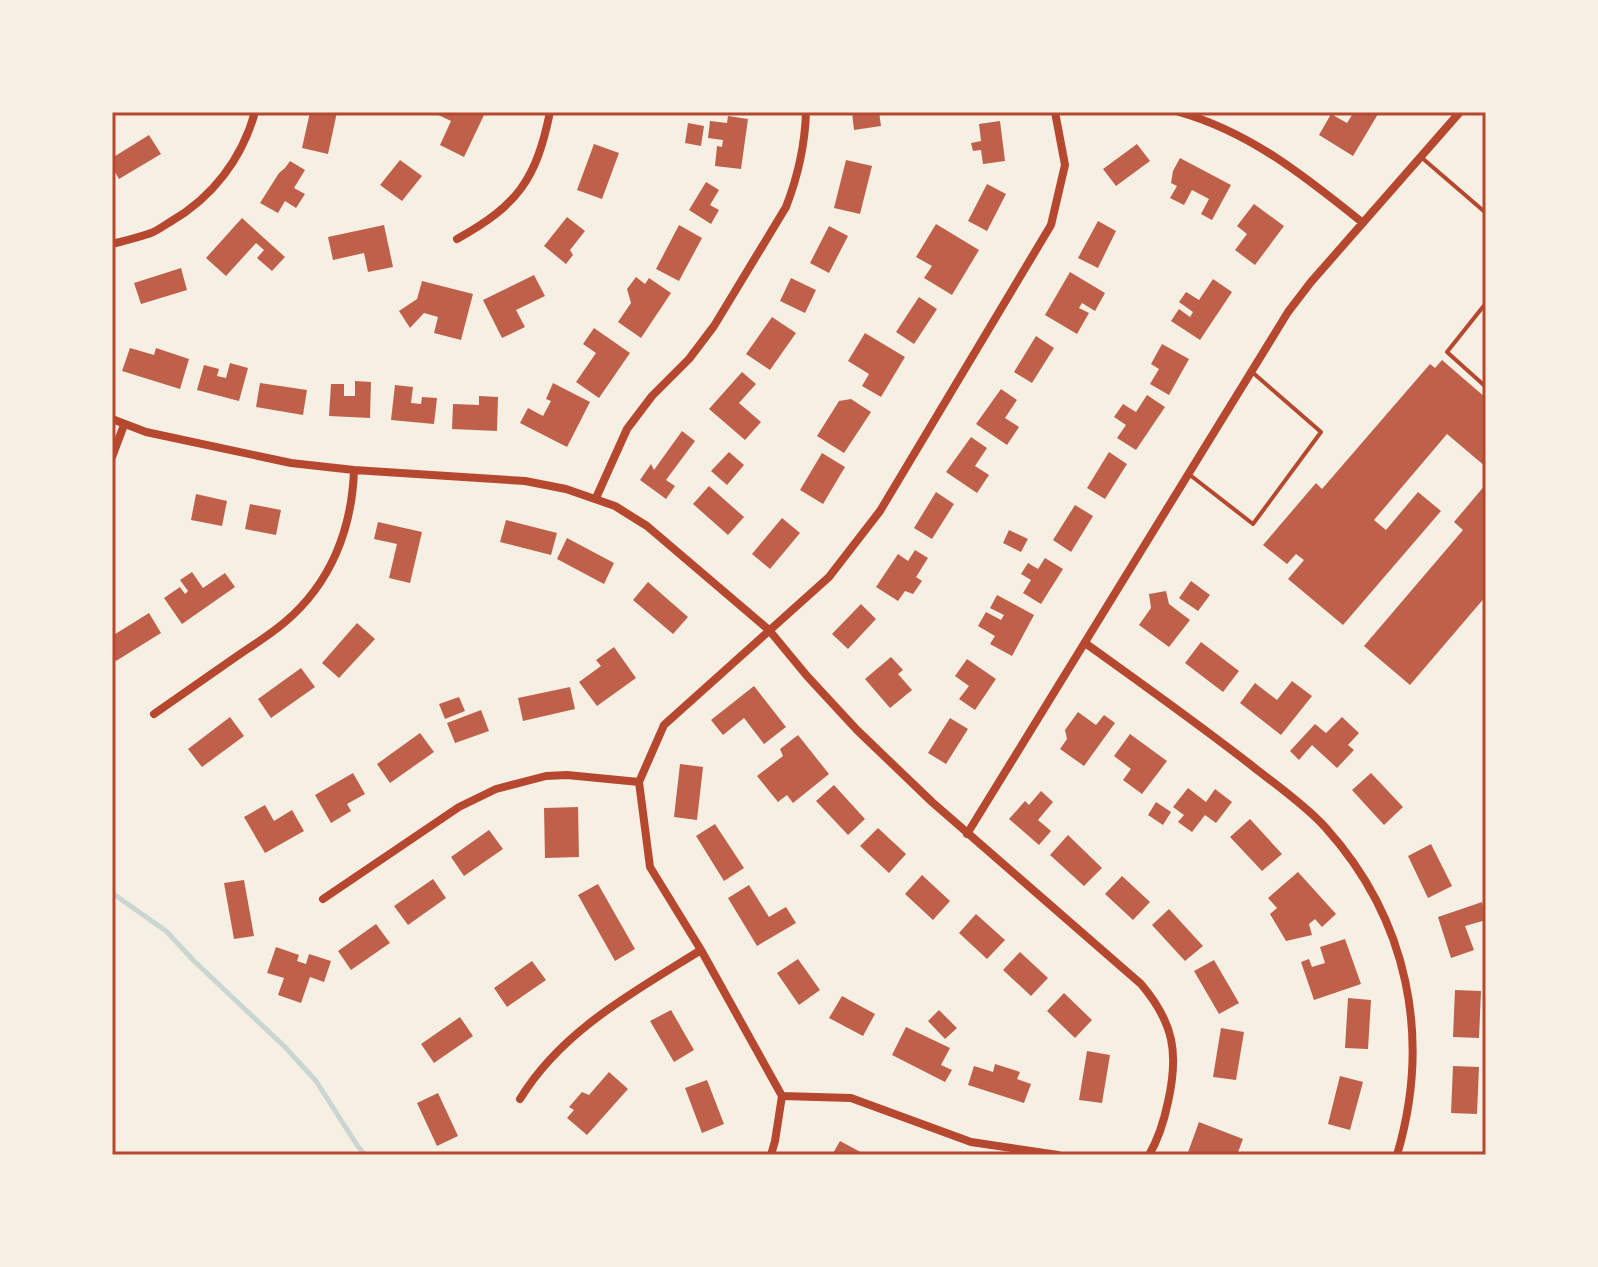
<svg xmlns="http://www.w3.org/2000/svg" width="1598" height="1267" font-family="'Open Sans',sans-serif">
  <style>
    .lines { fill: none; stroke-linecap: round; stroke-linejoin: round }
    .stream { stroke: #c9d6d2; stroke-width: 5 }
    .building { fill: #bf614a }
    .service { stroke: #b5482f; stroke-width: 4 }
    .minor { stroke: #b5482f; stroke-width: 8 }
    .neatline { fill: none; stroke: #b5482f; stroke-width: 3 }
  </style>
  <rect width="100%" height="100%" fill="#f6efe4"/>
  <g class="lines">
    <path class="stream" d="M112,893L166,931L194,961L285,1047L316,1081L357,1145L365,1155"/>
  </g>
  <path class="building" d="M310,112H337L328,154L302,148Z
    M432,112L485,113L464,157L440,145L451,121Z
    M852,112H879L881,126L854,130Z
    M1354,112H1376L1378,114L1353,156L1319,135L1331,114L1347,123Z
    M728,116L748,119L741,169L715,166L717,146L722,147L723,140L708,138L710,121L727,123Z
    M1000,121L1005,161L983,164L981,150L973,151L971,143L981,141L979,124Z
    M688,123L704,126L701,146L685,143Z
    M149,135L161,154L119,179L112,167V158Z
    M594,144L619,153L602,199L577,190Z
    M1137,144L1150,161L1116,186L1103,169Z
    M1180,158L1231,185L1212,220L1201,214L1209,199L1192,190L1184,205L1170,198L1177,186L1171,183L1173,171Z
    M400,160L422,176L402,201L380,185Z
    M846,160L872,166L860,214L834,208Z
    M290,161L305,170L294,188L305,194L296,208L285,201L278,213L260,203L279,173L285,168Z
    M706,182L719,190L710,205L719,210L711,224L689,210Z
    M987,184L1006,194L987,231L968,221Z
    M1254,204L1284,226L1255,265L1235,250L1247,234L1237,226Z
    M567,217L585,231L570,250L573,255L566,264L544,246Z
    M242,218L285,257L272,271L257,258L264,250L256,243L226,276L206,258Z
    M1098,221L1116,231L1098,268L1078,258Z
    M936,224L979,250L952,295L924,278L932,266L916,257Z
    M384,225L393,267L368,272L364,253L333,260L328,237Z
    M679,225L702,238L679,281L656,269Z
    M829,226L848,236L829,273L810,263Z
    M181,268L187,290L141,304L134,283Z
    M1070,272L1105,293L1095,311L1082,303L1079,308L1089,313L1077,334L1045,315Z
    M534,275L545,296L516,310L525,327L502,338L483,300Z
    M636,277L645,284L649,278L671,293L641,338L618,322L631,303L627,289Z
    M791,278L816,290L805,313L780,301Z
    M1213,279L1232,292L1200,340L1171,321L1179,309L1190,317L1193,312L1179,302L1186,292L1199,300Z
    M422,281L473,294L461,340L434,333L438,317L424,313L410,328L399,311L417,299Z
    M919,297L937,309L914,344L896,332Z
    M772,317L796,333L770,370L746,354Z
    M594,328L630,353L599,398L576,382L596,353L583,344Z
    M865,333L905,357L881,397L862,386L869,374L848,361Z
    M1036,336L1054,348L1032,383L1014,372Z
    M1162,344L1189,359L1169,395L1150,384L1159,369L1151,364Z
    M130,348L154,355L156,348L189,359L180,389L122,371Z
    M1442,360L1486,398V467L1447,434L1374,520L1386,530L1418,492L1441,511L1343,625L1288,579L1304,560L1296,554L1287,564L1263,545L1316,483L1322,489L1430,364L1435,368Z
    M230,363L248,368L239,401L197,390L204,365L219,369L217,376L226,378Z
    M742,372L756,384L739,403L761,422L745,440L709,409Z
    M355,381L371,382L370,418L329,416L331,384H344V396H355Z
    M260,383L307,390L303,415L256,407Z
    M553,383L590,402L567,447L520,423L528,408L543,416L551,401L546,399Z
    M395,385L413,387L411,403L421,404L422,397L437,398L434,424L391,420Z
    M1001,389L1017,400L1005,418L1019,427L1007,445L976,424Z
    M1147,395L1165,407L1136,450L1117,438L1126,425L1114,417L1123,404L1136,412Z
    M479,396L498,397L497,431L452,429L453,404L479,405Z
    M851,399L871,412L844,453L817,436L839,401Z
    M682,431L695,441L666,480L675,486L666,499L640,480L651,464L654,470Z
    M971,437L987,448L975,466L989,475L977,493L946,472Z
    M729,452L744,465L727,485L711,471Z
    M1109,452L1127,464L1105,499L1087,488Z
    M822,453L845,467L823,504L800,490Z
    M1486,484V596L1410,685L1364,646L1463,530L1454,522Z
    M709,486L744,517L728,535L693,504Z
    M936,492L954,504L932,539L914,528Z
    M196,494L227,501L222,526L191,520Z
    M250,504L281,510L276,535L245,529Z
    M1075,505L1093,516L1071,552L1053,540Z
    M782,518L800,533L770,569L752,554Z
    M506,520L557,533L551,555L500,542Z
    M378,522L422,532L410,583L389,578L397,544L374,539Z
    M1009,530L1028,539L1021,552L1003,543Z
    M567,538L614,563L604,584L557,559Z
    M915,550L928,558L916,577L922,581L913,594L905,591L898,601L876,587L898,554L908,561Z
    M1045,558L1063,569L1041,604L1023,593L1031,580L1021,574L1028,563L1038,569Z
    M192,572L203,588L225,573L235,587L182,624L164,598L180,587L185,594L188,591L180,580Z
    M1191,581L1210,595L1198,611L1179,598Z
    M648,582L688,617L673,634L633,600Z
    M1166,591L1169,604L1190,620L1169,647L1139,625L1151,608L1149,594Z
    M997,595L1034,615L1012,656L990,644L995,636L978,626L986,612L1001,620L1004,615L990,608Z
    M861,604L876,619L848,649L832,634Z
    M149,613L161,633L116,661L112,655V636Z
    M357,623L375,639L339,678L322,663Z
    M1201,642L1239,671L1223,692L1185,663Z
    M614,647L636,678L597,706L579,682L601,666L596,660Z
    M891,657L903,670L898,674L912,690L890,708L865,679Z
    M967,659L996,679L975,710L959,699L969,686L955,676Z
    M301,668L315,687L271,718L258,699Z
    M1292,681L1312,696L1281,735L1240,703L1255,683L1277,700Z
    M754,686L786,727L764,744L744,718L723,735L711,720Z
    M570,687L575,709L523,721L518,698Z
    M459,697L465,711L445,719L439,704Z
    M481,710L489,731L455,743L447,723Z
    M1078,712L1096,725L1104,715L1115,723L1084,766L1060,749L1067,739L1065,730Z
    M230,717L244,736L202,767L188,749Z
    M1342,717L1359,733L1348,745L1354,750L1337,768L1312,745L1299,760L1290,751L1315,724L1326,733Z
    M950,718L968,729L946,764L928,753Z
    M420,733L434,752L390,783L377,764Z
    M1130,734L1167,761L1142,794L1123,780L1131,769L1114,756Z
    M798,735L829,774L793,803L787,795L778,802L757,776L783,756L780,749Z
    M680,764L703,767L697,820L674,817Z
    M353,773L365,794L347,804L351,811L331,823L315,795Z
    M1371,773L1403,807L1384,825L1352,790Z
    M834,785L865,819L848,835L816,801Z
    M1188,788L1206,802L1215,789L1232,802L1216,823L1205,815L1192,832L1178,822L1184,815L1173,807Z
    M1041,791L1053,802L1038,820L1051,831L1039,845L1009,819L1025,801L1029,805Z
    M1156,802L1171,812L1163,825L1148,815Z
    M265,805L274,821L292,810L304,831L265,853L244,817Z
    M578,807L579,857L545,858L544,808Z
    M1250,819L1282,854L1262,871L1230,837Z
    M715,824L744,868L724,881L696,836Z
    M878,828L906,854L889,873L860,846Z
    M489,830L503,849L464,876L451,857Z
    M1068,835L1102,868L1084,886L1050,855Z
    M1431,844L1452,886L1428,898L1408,856Z
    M1298,872L1336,914L1322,927L1315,919L1309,924L1312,935L1286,941L1270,914L1277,908L1268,898Z
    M922,875L950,901L933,920L905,894Z
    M1122,876L1150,902L1133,920L1105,894Z
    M433,879L446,898L408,925L394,906Z
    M244,880L254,936L234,939L224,883Z
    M598,884L635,949L615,961L578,895Z
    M749,885L769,917L786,907L796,923L757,946L728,898Z
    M1482,902L1486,920L1465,926L1474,950L1451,958L1438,917Z
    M1169,909L1203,946L1185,961L1152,925Z
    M976,914L1005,940L987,959L959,933Z
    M376,924L390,943L351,970L338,951Z
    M1345,939L1361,984L1314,1000L1301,962L1309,959L1312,967L1325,963L1320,947Z
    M276,947L299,955L297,961L306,964L309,954L331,961L324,982L310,977L301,1003L278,995L284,978L267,973Z
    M1020,952L1048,978L1031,996L1003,970Z
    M798,959L820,990L799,1005L777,973Z
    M1214,960L1239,1003L1219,1014L1194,971Z
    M532,961L546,980L507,1007L494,988Z
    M1455,990L1481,991L1479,1038L1453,1037Z
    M1064,993L1092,1020L1075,1038L1047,1011Z
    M842,996L875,1014L863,1036L829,1018Z
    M1348,998L1371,1000L1368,1049L1345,1048Z
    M671,1010L694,1050L674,1062L650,1021Z
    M939,1010L957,1028L945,1039L928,1021Z
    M460,1017L473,1036L434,1063L421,1044Z
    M906,1027L950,1048L941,1065L952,1070L945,1082L892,1055Z
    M1221,1028L1244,1032L1236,1080L1213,1077Z
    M1087,1051L1110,1055L1102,1103L1079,1100Z
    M995,1064L1020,1072L1017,1079L1031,1084L1024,1103L968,1085L974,1066L993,1072Z
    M1453,1066L1479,1067L1477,1114L1451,1113Z
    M609,1072L628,1089L587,1135L567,1118L574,1110L569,1107L582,1092L589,1095Z
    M1340,1076L1363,1082L1350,1130L1328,1124Z
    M707,1080L724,1124L702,1133L685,1088Z
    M438,1093L458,1136L437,1146L417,1103Z
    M1199,1122L1243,1139L1237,1155H1187Z
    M840,1141L866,1155H832Z"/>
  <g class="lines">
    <path class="service" d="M1421,157L1486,213
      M1486,303L1447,352L1486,387
      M1190,475L1253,524L1321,432L1251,371"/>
    <path class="minor" d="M1179,112C1250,132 1306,177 1363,223
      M457,239C518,205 536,180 550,112
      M112,244C124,241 136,238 148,234C156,232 163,226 170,222C212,198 242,159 255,112
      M112,419L146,432L291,463L354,470L525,481L566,489L615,506L647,526L769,630L807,676L857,730L932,802L1141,984C1174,1023 1179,1053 1168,1102C1164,1121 1159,1138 1149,1155
      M112,457L124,425
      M596,498L627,429L652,396L689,359L714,326L786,207C798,176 805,146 806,112
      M1085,643C1141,683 1197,723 1251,765C1276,785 1304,804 1325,827C1408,919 1432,1037 1397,1155
      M154,714C183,694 211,674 240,654C255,644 271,634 285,622C331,583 352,529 354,470
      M967,834L1288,312L1311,282L1460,112
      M323,899L459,807L496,789L546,776L567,775L639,782
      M782,1096L851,1098L971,1142L1058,1155
      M520,1099C562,1030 634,992 701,950
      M771,1155L775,1141L782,1096L701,950L650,867L639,782L664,725L829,577L880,511L1051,225L1065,165L1055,112"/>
  </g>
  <rect width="1598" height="1267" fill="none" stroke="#f6efe4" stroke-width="228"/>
  <rect x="114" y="114" width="1370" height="1039" class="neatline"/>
</svg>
